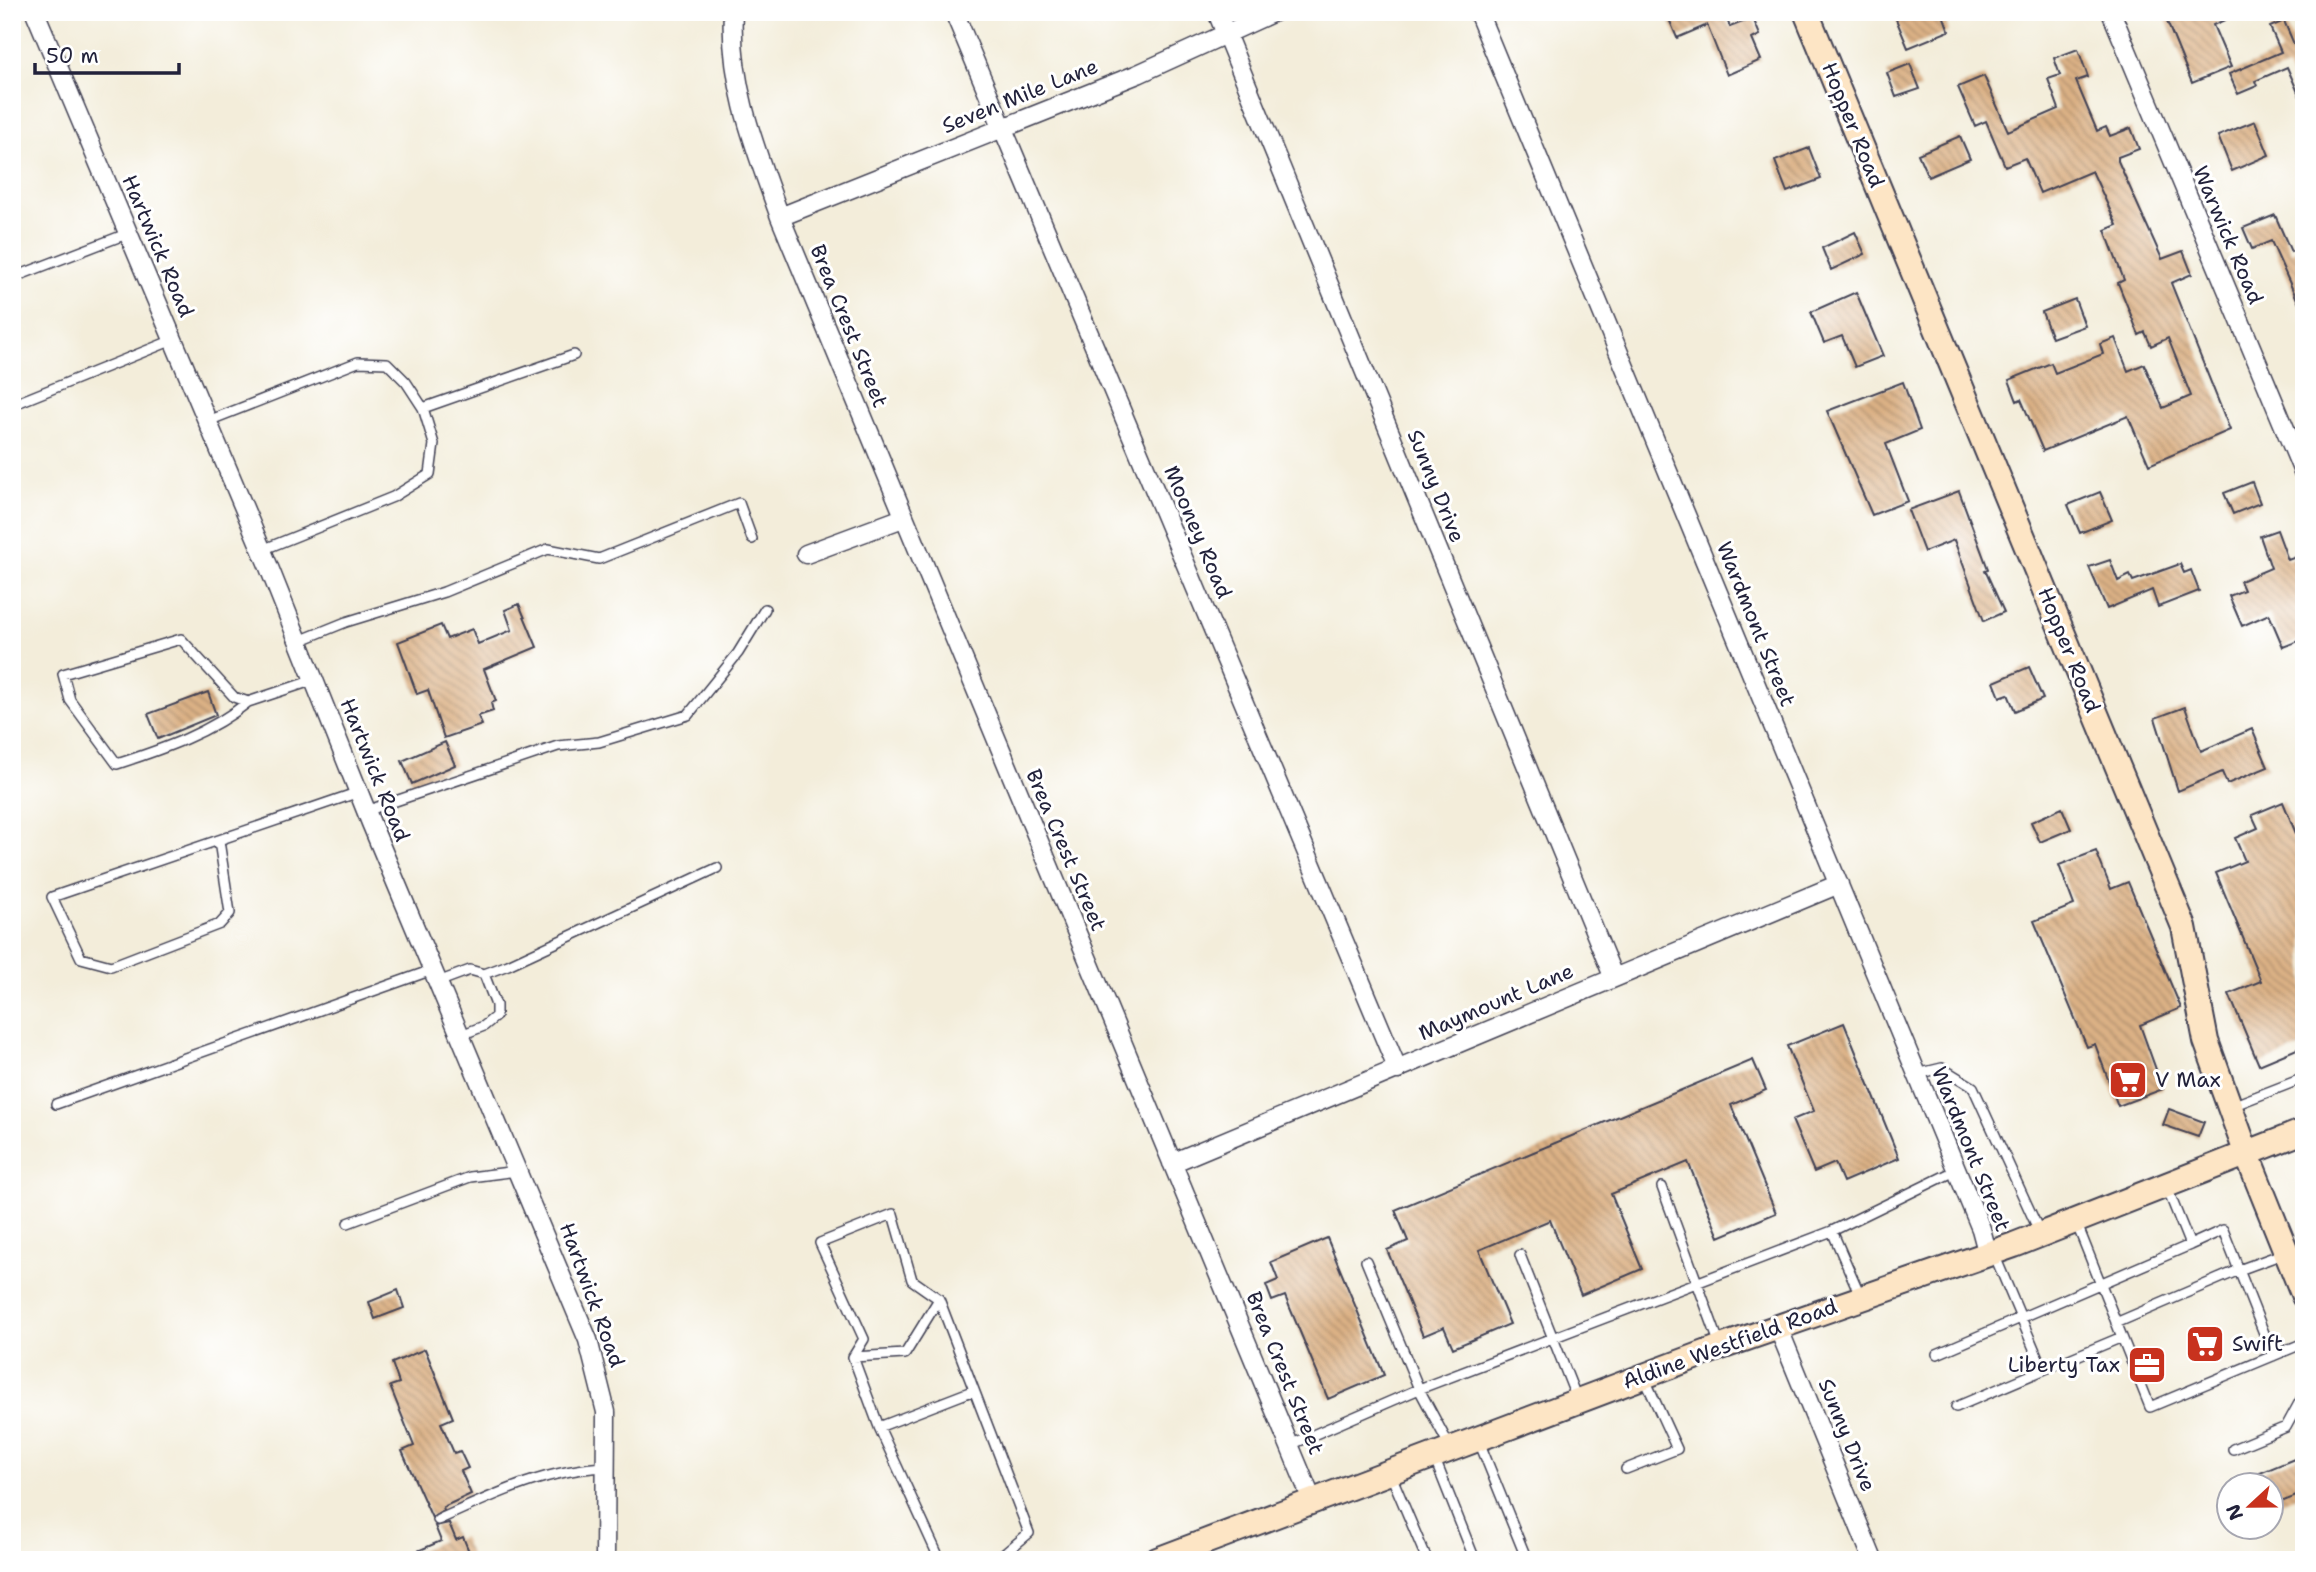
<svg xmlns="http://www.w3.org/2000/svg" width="2316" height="1572" font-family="'Shantell Sans',sans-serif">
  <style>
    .building { fill: url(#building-back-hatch) }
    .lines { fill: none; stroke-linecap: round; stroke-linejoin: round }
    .lane-casing { stroke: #414053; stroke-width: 12 }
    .street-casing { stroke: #414053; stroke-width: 21 }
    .secondary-casing { stroke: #414053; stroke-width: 28 }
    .lane { stroke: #fff; stroke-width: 9 }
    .street { stroke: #fff; stroke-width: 18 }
    .secondary { stroke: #fde5c5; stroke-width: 24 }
    .labels { text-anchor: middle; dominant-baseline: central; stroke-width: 6; stroke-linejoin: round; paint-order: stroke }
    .street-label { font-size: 21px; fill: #22223b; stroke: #fff }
    .poi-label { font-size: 21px; fill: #22223b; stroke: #fff; text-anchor: start }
  </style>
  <defs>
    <pattern id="building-back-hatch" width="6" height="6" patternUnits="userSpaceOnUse" patternTransform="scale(1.75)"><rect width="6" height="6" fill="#dbb185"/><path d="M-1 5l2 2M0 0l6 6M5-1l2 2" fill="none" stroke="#b1906e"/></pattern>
  </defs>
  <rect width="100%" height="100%" fill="#fff"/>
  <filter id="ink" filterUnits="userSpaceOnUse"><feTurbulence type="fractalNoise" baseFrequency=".0143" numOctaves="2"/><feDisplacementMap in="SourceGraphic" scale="14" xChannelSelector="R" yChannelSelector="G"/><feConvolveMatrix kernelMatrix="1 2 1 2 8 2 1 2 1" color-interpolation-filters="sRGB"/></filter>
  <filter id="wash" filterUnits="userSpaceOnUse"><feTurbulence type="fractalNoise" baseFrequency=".00686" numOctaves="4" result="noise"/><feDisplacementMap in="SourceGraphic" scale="28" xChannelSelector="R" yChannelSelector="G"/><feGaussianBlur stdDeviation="1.57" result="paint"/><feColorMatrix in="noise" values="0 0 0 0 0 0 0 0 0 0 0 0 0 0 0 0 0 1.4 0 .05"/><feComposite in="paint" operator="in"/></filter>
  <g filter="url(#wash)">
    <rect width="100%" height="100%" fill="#f3edda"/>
    <g id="blocks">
      <path class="building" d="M1666,12H1737L1726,17L1730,27L1753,18L1760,35L1752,39L1761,60L1727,75L1707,25L1677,38Z
        M1893,12H1942L1949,31L1908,48Z
        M2163,12H2243L2213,25L2231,67L2192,83Z
        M2284,21L2297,51L2304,48V106L2287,67L2255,81L2257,86L2238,94L2229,74L2281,52L2270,27Z
        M2078,49L2088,77L2076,81L2097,131L2106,127L2110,136L2131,128L2139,149L2118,157V161L2162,259L2183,251L2192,274L2171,283L2230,430L2149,465L2128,416L2043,451L2021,399L2017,401L2009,380L2051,363L2055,373L2103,354L2100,344L2115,338L2128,371L2144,364L2163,408L2191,396L2168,338L2151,346L2145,332L2139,335L2118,283L2124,280L2105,230L2117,225L2092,171L2040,193L2025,158L2005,166L1986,121L1975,126L1958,87L1984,76L2008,131L2059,109L2048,79L2060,75L2054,58Z
        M1910,64L1920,89L1896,97L1887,73Z
        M2255,121L2269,155L2232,171L2218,136Z
        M1960,136L1970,159L1928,177L1918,154Z
        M1809,148L1821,179L1787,192L1775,161Z
        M2275,215L2291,252L2304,247V315L2271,241L2252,249L2243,228Z
        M1855,232L1865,254L1831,270L1822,248Z
        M1856,292L1883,356L1855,367L1842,336L1824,343L1811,312Z
        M2075,299L2085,326L2052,338L2042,312Z
        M1903,382L1920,430L1886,444L1908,501L1872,515L1827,411Z
        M2252,482L2260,503L2233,514L2224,493Z
        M1959,491L1988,569L1985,570L2004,612L1984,621L1954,540L1924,552L1908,510Z
        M2100,492L2112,520L2080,533L2068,505Z
        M2277,530L2288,560L2296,557L2304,576V639L2283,647L2269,614L2242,626L2229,596L2244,590L2240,581L2271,568L2260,536Z
        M2110,560L2118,581L2130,575L2133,581L2180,564L2184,573L2191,570L2199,591L2158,607L2152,590L2107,609L2089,567Z
        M519,604L537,647L484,669L496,701L491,703L493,711L478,716L482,725L444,738L428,690L417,694L398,642L441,625L447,639L472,629L478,644L512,630L505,610Z
        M2029,667L2043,699L2015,711L2008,694L2000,697L1994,682Z
        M208,692L216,715L158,739L148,714Z
        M2185,707L2201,751L2252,729L2268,767L2227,784L2222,772L2178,791L2155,718Z
        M445,742L455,765L412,784L402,761Z
        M2283,802L2297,836L2304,834V1046L2259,1065L2229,994L2261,981L2216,873L2245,861L2235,838L2258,828L2252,815Z
        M2062,808L2071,829L2040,842L2031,822Z
        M2096,851L2111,889L2128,882L2181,1008L2140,1025L2163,1089L2118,1106L2095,1044L2087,1047L2034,921L2074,905L2059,865Z
        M1844,1023L1899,1158L1843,1182L1835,1163L1814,1172L1792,1120L1814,1111L1787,1046Z
        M1753,1060L1766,1090L1731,1105L1776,1213L1719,1237L1688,1162L1611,1194L1642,1269L1581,1295L1550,1220L1479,1250L1510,1324L1453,1348L1444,1327L1423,1336L1387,1250L1408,1241L1395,1210Z
        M2169,1109L2204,1122L2198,1137L2163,1125Z
        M1327,1238L1384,1375L1328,1399L1285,1296L1272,1301L1266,1285L1278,1280L1271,1262Z
        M398,1290L404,1308L375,1319L369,1302Z
        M425,1349L453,1418L441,1423L454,1453L460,1451L468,1468L461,1471L471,1494L443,1507L444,1510L432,1518L402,1451L414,1446L390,1386L399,1383L392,1363Z
        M2304,1455V1493L2271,1506V1485H2231Z
        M449,1523L456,1540L463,1537L470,1554L456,1560H397L441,1541L435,1526Z"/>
    </g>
  </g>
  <g filter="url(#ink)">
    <use href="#blocks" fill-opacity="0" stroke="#414053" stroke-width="2"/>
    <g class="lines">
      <g class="lane-casing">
        <path id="lane" d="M12,278L129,233
          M17,403L173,340
          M208,421L358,362L387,363L406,382L423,408L574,355
          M262,550L393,497L430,474L434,444L423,408
          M299,641L346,622L444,592L548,549L599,559L739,503L752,539
          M248,702C210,733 163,749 117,764L70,700L63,674L181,639L234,697L248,702L314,680
          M366,811L558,746L599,742L688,715L738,653L765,609
          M219,841L230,913L220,924L111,966L81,958L52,897L359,792
          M438,982L470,970L484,974L508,965L717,868
          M461,1035L484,1026L496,1016V1005L484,974
          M1917,1074L1942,1068L1973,1087L2040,1233
          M56,1104L432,970
          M2232,1106L2304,1078
          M1662,1187L1720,1345
          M348,1223L470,1177L517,1171
          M1832,1231L1860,1295
          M1994,1254L2043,1370L2122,1337L2076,1222
          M1520,1255L1577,1399
          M1366,1261L1419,1389L1450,1447
          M2116,1323L2239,1270L2223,1230L2190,1245
          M2122,1337L2150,1407L2304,1343
          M1937,1354L2190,1245L2167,1188
          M2273,1356L2239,1270L2285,1253
          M853,1357L905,1354L939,1299
          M1956,1407L2043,1370
          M879,1427L972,1391
          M1478,1439L1527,1560
          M1290,1445L1419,1389L1832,1231L1957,1170
          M2233,1449L2286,1427L2304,1394
          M1434,1457L1475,1560
          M1626,1469L1677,1449L1644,1377
          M1391,1475L1427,1560
          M438,1520C493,1495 546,1469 607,1467
          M940,1560L879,1427L853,1357L864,1339L820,1243L893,1214L912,1280L939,1299L1029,1533L997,1560"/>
      </g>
      <g class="street-casing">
        <path id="street" d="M35,12L268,565L371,823L588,1340L606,1412L605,1560
          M733,12C729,85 756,150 780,217L1312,1500
          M954,12L1398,1070
          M1217,12L1613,976
          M1478,12L1981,1229L1988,1255
          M2111,12L2304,474
          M780,217L1138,74L1274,12
          M806,554L903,518
          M1172,1163L1839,884
          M1778,1327L1873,1560"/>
      </g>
      <g class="secondary-casing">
        <path id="secondary" d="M1806,12L2184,927L2206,1041L2246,1152L2304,1296
          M1157,1560L1721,1347L2014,1245L2304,1131"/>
      </g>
      <use href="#lane" class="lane"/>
      <use href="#street" class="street"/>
      <use href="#secondary" class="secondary"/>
    </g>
  </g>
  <defs>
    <g id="supermarket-square" transform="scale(2.0125)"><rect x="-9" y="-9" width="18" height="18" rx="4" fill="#c8321e" stroke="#fff"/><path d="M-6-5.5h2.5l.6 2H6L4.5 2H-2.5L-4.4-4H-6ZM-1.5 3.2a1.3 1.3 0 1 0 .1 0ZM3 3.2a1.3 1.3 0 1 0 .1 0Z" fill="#fff"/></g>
    <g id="office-square" transform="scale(2.0125)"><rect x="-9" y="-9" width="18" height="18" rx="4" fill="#c8321e" stroke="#fff"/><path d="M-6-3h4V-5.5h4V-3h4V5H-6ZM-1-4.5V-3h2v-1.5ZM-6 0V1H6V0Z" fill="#fff"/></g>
  </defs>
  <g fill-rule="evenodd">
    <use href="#supermarket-square" x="2128" y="1080"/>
    <use href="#supermarket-square" x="2205" y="1344"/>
    <use href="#office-square" x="2147" y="1365"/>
  </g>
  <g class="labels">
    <g class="street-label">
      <text transform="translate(1020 96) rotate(-22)">Seven Mile Lane</text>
      <text transform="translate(1853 125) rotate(68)">Hopper Road</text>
      <text transform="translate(2228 235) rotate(67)">Warwick Road</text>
      <text transform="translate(158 246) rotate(67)">Hartwick Road</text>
      <text transform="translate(849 326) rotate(68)">Brea Crest Street</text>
      <text transform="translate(1436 486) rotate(68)">Sunny Drive</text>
      <text transform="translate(1198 532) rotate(67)">Mooney Road</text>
      <text transform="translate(1756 624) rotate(68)">Wardmont Street</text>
      <text transform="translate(2069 650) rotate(68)">Hopper Road</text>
      <text transform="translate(375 770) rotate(68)">Hartwick Road</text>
      <text transform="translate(1066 850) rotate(67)">Brea Crest Street</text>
      <text transform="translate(1496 1002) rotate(-23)">Maymount Lane</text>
      <text transform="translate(1971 1149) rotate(68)">Wardmont Street</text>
      <text transform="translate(592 1295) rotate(70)">Hartwick Road</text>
      <text transform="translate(1730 1344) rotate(-20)">Aldine Westfield Road</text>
      <text transform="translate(1285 1373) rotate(68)">Brea Crest Street</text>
      <text transform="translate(1847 1435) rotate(68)">Sunny Drive</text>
    </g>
    <g class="poi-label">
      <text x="2155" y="1080">V Max</text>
      <text x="2232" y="1344">Swift</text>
      <text x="2120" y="1365" text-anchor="end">Liberty Tax</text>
    </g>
  </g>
  <rect width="2316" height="1572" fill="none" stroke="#fff" stroke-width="42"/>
  <g transform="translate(2250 1506) rotate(248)"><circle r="33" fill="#ffffff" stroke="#a7a7b1" stroke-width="2"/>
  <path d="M0-5L12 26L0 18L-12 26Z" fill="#c8321e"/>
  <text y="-10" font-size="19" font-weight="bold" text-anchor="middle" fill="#22223b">N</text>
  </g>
  <path d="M35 63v10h144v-10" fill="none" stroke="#22223b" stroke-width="3.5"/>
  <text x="46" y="63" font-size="21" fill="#22223b" stroke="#ffffff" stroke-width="5" paint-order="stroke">50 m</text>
</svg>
